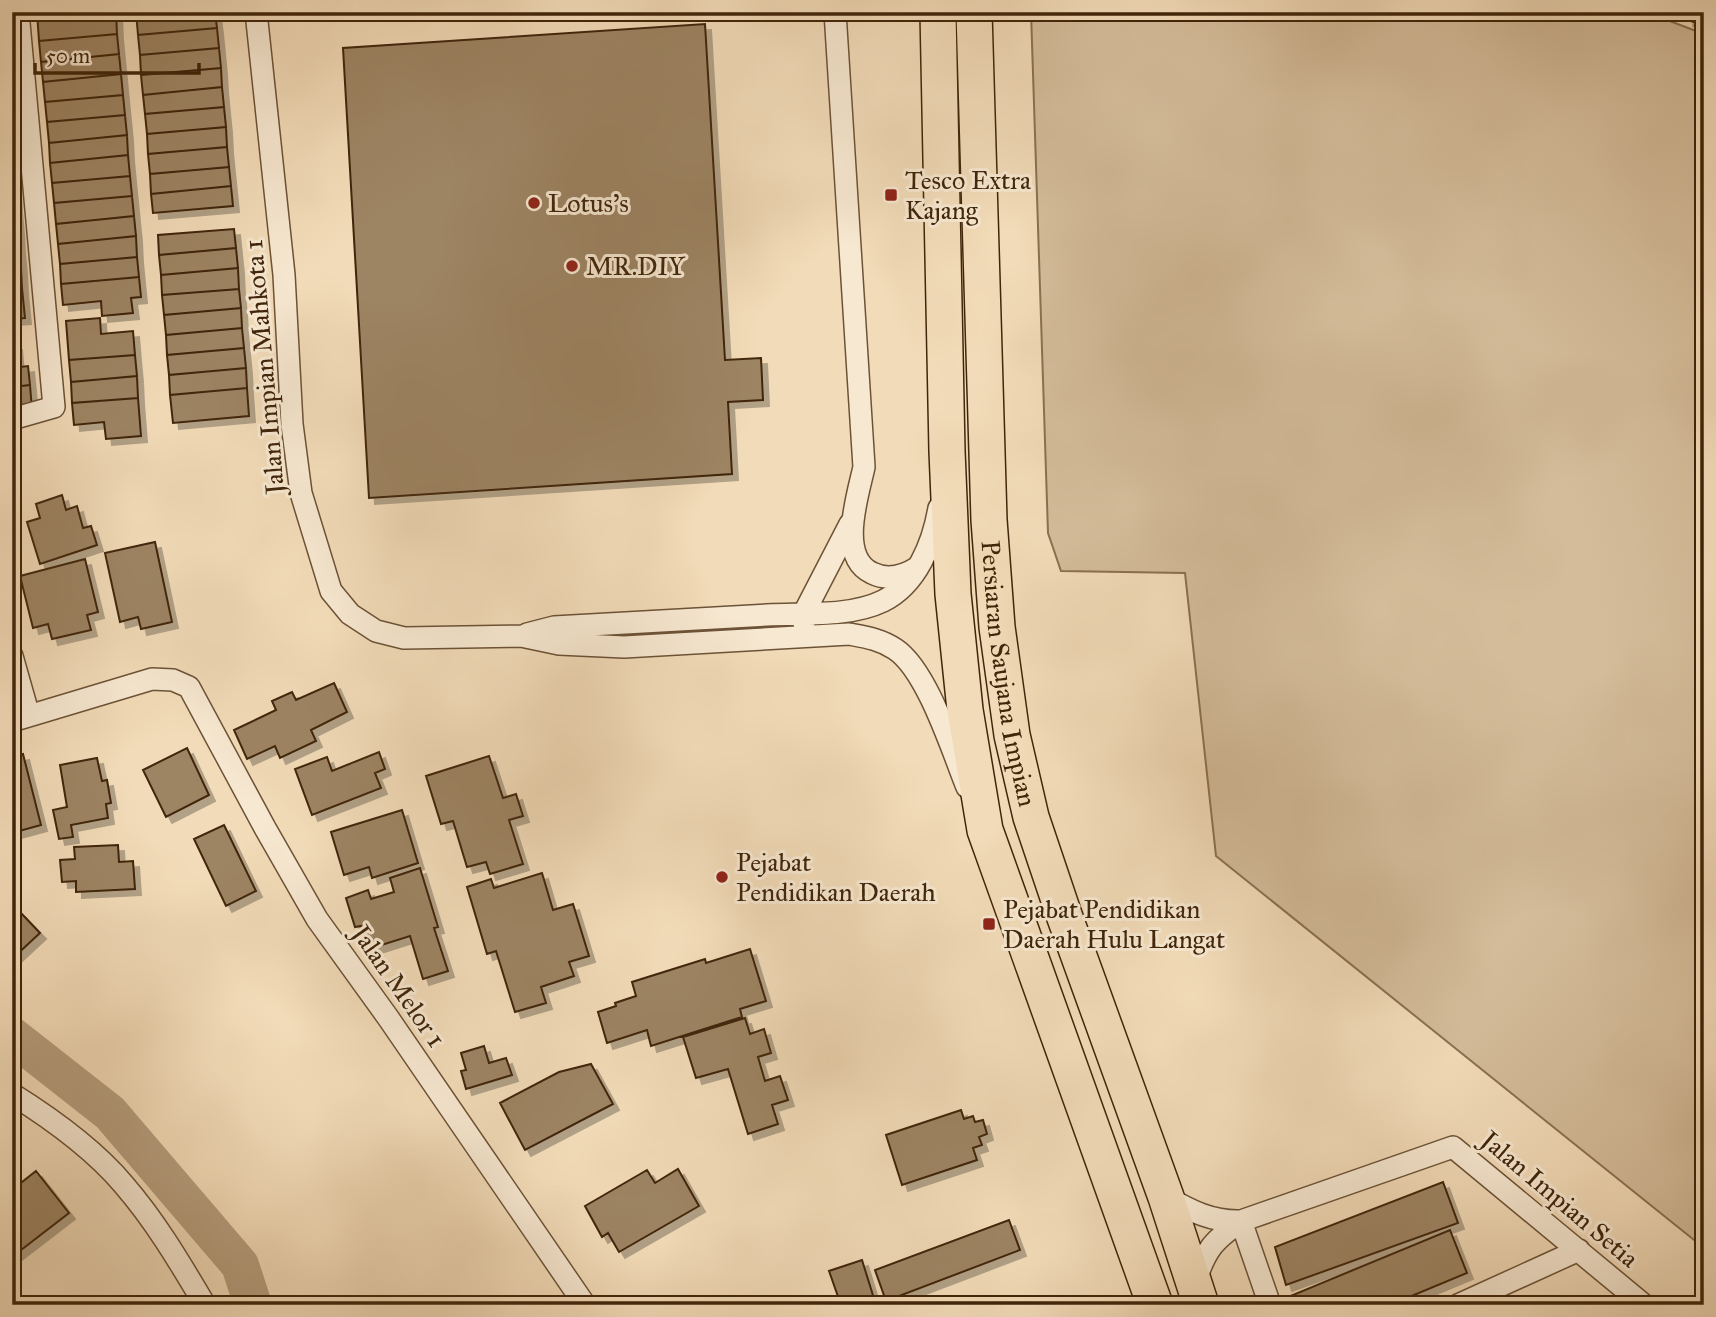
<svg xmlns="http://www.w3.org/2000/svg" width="1716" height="1317" font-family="'IM FELL Great Primer',serif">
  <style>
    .green { fill: #d4bc9a; stroke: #8a7052; stroke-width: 2 }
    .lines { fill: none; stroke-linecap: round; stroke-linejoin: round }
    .river { stroke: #b59d7d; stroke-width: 38 }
    .building { fill: #9d8464; stroke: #40250a; stroke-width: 2; filter: url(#shadow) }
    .minor-casing { stroke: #6c5236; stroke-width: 24 }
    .trunk-casing { stroke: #40250a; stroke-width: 38 }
    .minor { stroke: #f7e8d1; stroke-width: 21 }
    .trunk { stroke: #f2dbb8; stroke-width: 35 }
    .poi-dot { fill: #8f2418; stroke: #f7e8d1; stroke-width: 2.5 }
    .labels { text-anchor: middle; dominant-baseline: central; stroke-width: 6; stroke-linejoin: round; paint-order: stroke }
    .poi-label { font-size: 26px; fill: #40250a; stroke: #f7e8d1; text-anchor: start }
    .street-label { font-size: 26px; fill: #40250a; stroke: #f7e8d1 }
  </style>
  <defs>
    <filter id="shadow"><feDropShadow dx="6" dy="6" stdDeviation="0" flood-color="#0004"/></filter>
  </defs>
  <rect width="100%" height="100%" fill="#f2dbb8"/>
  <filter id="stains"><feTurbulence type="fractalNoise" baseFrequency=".00286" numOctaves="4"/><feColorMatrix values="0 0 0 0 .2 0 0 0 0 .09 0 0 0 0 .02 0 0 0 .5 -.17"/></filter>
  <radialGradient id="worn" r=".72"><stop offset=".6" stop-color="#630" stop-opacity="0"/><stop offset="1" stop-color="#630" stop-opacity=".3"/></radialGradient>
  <path class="green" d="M1031,12H1646L1704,34V1248L1216,856L1185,573L1061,571L1048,533Z"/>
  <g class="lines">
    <path class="river" d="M12,1036L110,1113L240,1265L253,1305"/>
  </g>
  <path class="building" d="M37,12H116L117,34L39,41Z
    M136,12H215L217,28L138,35Z
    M1689,12H1704V25L1687,20Z
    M705,24L725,360L761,358L763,400L728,402L732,474L369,498L343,48Z
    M217,28L219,48L140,55L138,35Z
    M117,34L119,54L41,62L39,41Z
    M219,48L221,68L141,75L140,55Z
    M119,54L121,74L43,82L41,62Z
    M221,68L222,87L143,95L141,75Z
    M121,74L123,95L45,102L43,82Z
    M222,87L224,107L145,114L143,95Z
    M123,95L125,115L47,122L45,102Z
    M224,107L226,127L147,134L145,114Z
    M125,115L127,135L49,143L47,122Z
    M226,127L227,147L148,154L147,134Z
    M127,135L128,155L50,163L49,143Z
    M227,147L229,167L150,174L148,154Z
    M128,155L130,176L52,183L50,163Z
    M229,167L231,186L151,194L150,174Z
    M130,176L132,196L54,203L52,183Z
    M231,186L233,206L153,213L151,194Z
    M15,187L16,207L12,208V188Z
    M132,196L134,216L56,224L54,203Z
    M16,207L18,228H12V208Z
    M134,216L136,236L58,244L56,224Z
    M12,228H18L19,248H12Z
    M234,229L236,248L159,255L158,235Z
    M136,236L137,257L60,264L58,244Z
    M12,248H19L21,268H12Z
    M236,248L238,268L161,275L159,255Z
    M137,257L139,277L61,284L60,264Z
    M12,268H21L22,288L12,289Z
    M238,268L239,289L162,295L161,275Z
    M139,277L141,297L131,298L133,313L102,316L101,301L63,305L61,284Z
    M22,288L25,318L12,319V289Z
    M239,289L241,308L164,315L162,295Z
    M241,308L242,328L166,335L164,315Z
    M100,318L101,334L133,331L135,355L69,360L66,321Z
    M242,328L244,348L167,355L166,335Z
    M12,344H16L18,367L12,368Z
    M244,348L246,368L169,375L167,355Z
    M135,355L137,376L71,382L69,360Z
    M28,366L30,385L12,387V368Z
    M246,368L247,388L170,395L169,375Z
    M137,376L138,398L72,403L71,382Z
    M30,385L32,410L12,412V387Z
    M247,388L249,416L173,423L170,395Z
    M138,398L141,436L106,439L104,422L74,425L72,403Z
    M62,495L66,510L77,506L83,528L91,526L97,545L40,564L27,522L40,518L36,504Z
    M155,542L172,622L141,629L138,617L120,622L105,553Z
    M85,559L98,612L87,615L91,630L52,639L48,624L33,628L20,576Z
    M334,683L347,712L311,730L316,741L280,758L275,746L247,759L234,730L276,710L272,701L292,692L296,700Z
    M187,748L209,795L166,817L143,770Z
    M379,752L385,769L375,773L381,788L312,815L295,769L327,757L332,771Z
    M23,754L41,825L12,833V757Z
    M489,756L503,798L516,794L523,816L509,820L523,864L490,874L486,862L467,867L453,821L441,824L426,776Z
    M97,758L102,781L107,780L111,803L106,804L108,818L71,825L73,837L59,839L53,810L67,807L60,765Z
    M402,810L418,863L372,878L369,867L344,875L331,832Z
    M224,825L256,891L226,906L194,839Z
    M118,845L119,862L133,861L135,889L76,892V881L62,882L60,860L75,859L74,847Z
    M420,868L438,927L434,928L448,971L423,979L410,936L369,949L361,926L355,927L346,898L368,890L371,899L394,892L390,878Z
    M542,873L553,910L573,904L589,956L569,962L574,976L541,987L546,1003L515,1012L496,951L487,954L467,887L491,879L494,888Z
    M20,912L40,933L12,959V919Z
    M750,949L766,1001L740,1009L742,1017L651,1046L647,1030L607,1043L598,1012L616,1006L615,1003L636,996L632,982L705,959L706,963Z
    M745,1018L750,1034L764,1029L771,1053L758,1057L765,1081L780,1076L788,1100L772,1105L778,1124L748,1134L728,1069L696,1078L683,1037Z
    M484,1046L489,1063L506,1058L512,1075L466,1089L461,1071L466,1070L461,1053Z
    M591,1064L613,1104L525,1150L500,1103L559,1072Z
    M961,1110L964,1119L973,1116L975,1122L983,1120L987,1134L979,1137L982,1145L973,1148L977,1160L902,1185L886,1135Z
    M678,1169L699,1206L619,1252L608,1233L602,1237L585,1206L647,1170L655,1183Z
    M36,1171L69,1213L12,1257V1190Z
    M1443,1182L1458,1223L1286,1285L1275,1247Z
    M1009,1220L1020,1250L886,1301L875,1270Z
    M1450,1230L1467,1273L1390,1305H1291L1288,1297Z
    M862,1260L876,1305H841L829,1271Z
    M1582,1299L1584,1305H1567Z"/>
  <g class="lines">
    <g class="minor-casing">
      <path id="minor" d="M256,12L284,275L292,424L301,493L331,591L350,614L376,631L404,638L521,636L559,644L624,647L849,634C865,637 880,639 895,649C927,670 952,750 967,787
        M835,12L864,467C858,495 837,557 872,573C888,581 904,576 918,567
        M12,419L54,407L18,12
        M804,624V613L850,524
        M527,634L554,627C625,623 696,619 767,615C804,613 850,617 883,601C917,584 933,543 939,508
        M12,656L29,716
        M12,721L152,679L173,680L189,687L265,828L317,919L389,1019L585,1305
        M12,1094C52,1119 94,1149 124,1185C156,1222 180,1263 205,1305
        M1166,1197C1191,1211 1212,1222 1241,1221
        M1241,1221L1270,1305
        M1195,1282C1206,1249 1213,1241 1241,1221L1453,1147L1644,1305
        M1458,1305L1579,1250"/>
    </g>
    <g class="trunk-casing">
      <g id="trunk">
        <path d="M938,12L947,451L953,594L965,710L985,830L1155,1305"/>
        <path id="s1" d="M974,12L989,520L997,627L1012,735L1031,817L1064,915L1166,1197L1201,1305"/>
      </g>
    </g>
    <use href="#minor" class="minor"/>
    <use href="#trunk" class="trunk"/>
  </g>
  <g class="poi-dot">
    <rect x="884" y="188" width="14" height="14" rx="3.5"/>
    <circle cx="534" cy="203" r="7"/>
    <circle cx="572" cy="266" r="7"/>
    <circle cx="722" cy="877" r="7"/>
    <rect x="982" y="917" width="14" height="14" rx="3.5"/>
  </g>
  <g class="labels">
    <g class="poi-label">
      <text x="905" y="180">Tesco Extra<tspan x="905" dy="30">Kajang</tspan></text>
      <text x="548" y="203">Lotus's</text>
      <text x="586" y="266">MR.DIY</text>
      <text x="736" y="862">Pejabat<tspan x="736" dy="30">Pendidikan Daerah</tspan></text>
      <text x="1003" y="909">Pejabat Pendidikan<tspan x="1003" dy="30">Daerah Hulu Langat</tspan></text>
    </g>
    <g class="street-label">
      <text transform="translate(264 367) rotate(-95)">Jalan Impian Mahkota 1</text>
      <text stroke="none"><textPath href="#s1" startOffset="663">Persiaran Saujana Impian</textPath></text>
      <text transform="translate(399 986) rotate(55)">Jalan Melor 1</text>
      <text transform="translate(1560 1199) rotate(40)">Jalan Impian Setia</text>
    </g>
  </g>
  <rect width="1716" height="1317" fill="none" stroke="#f2dbb8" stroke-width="42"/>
  <rect x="14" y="14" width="1688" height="1289" fill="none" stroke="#40250a" stroke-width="3.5"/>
  <rect x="21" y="21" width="1674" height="1275" fill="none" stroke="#40250a" stroke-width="2"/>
  <path d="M35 63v10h164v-10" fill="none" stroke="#40250a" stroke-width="3.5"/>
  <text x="46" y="63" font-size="21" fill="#40250a" stroke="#f7e8d1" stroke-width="5" paint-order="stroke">50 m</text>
  <rect width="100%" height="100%" filter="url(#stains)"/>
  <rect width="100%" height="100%" fill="url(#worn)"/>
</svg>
